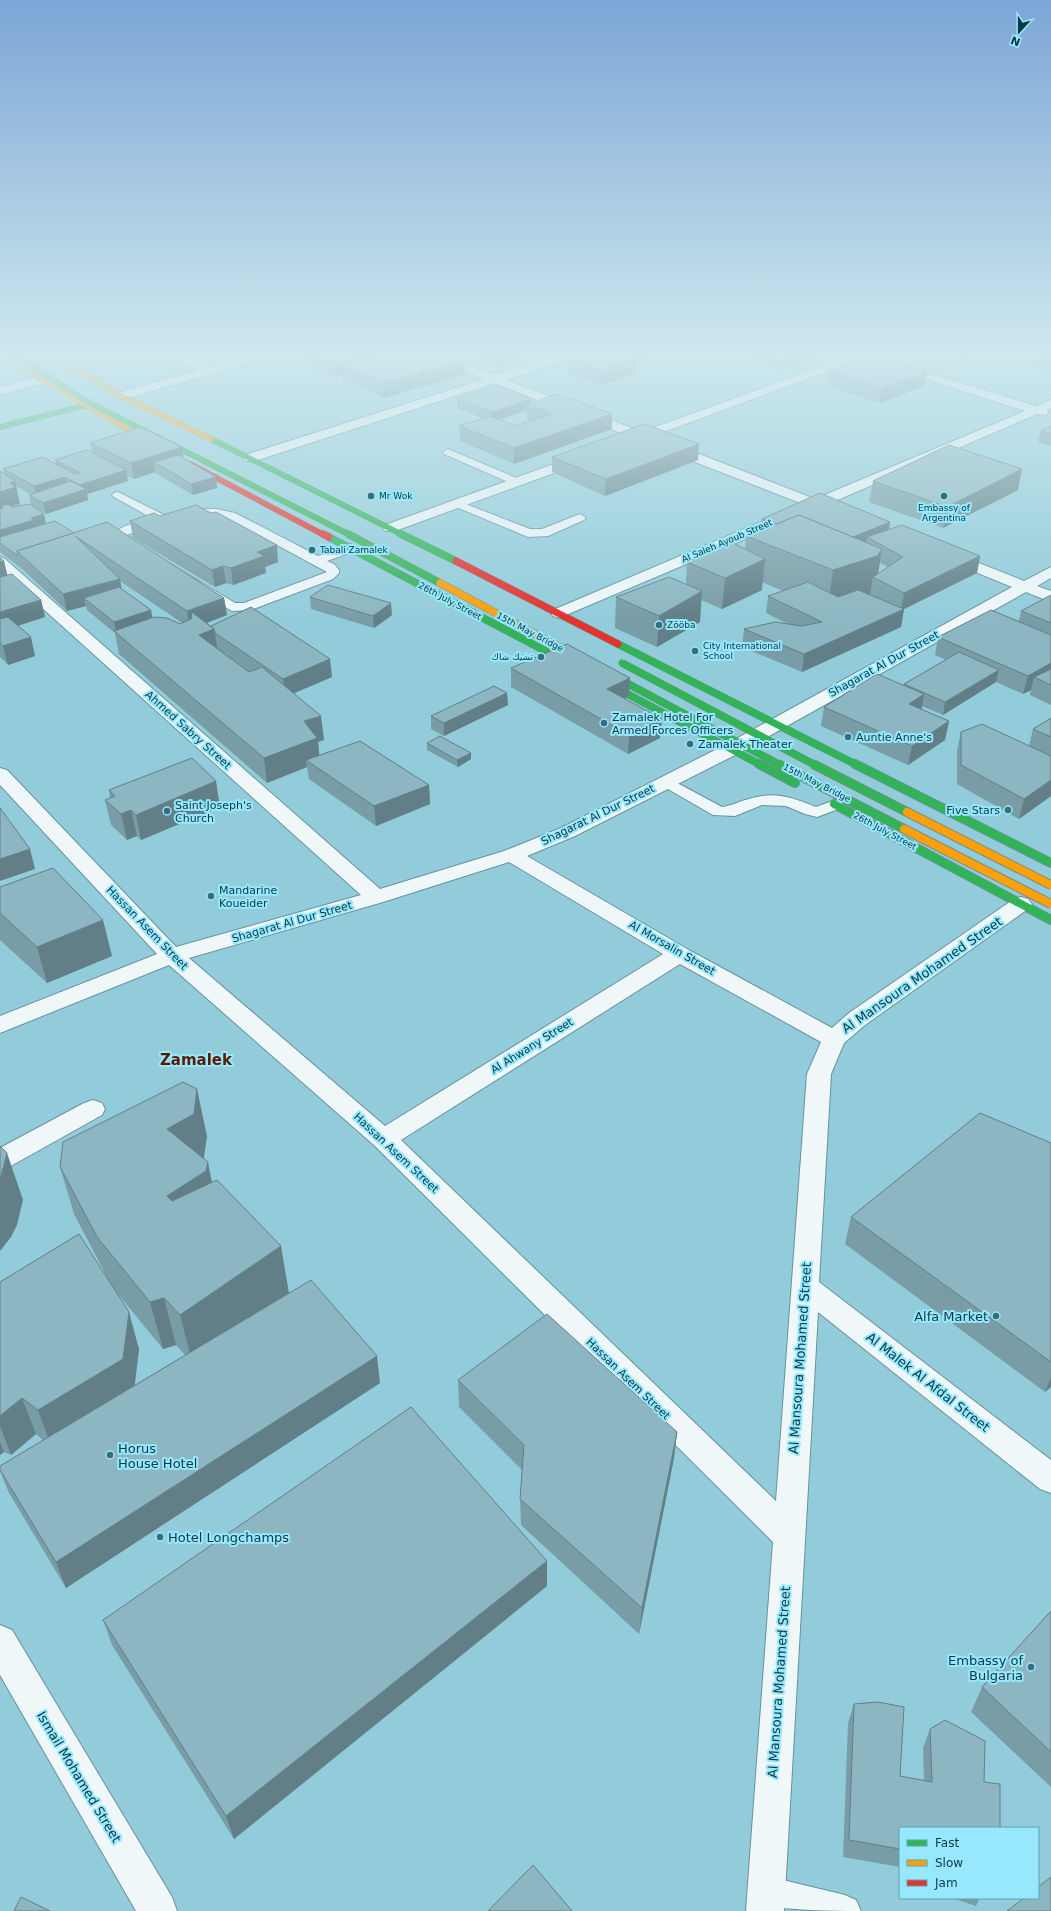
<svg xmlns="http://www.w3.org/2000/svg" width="1051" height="1911" font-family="'DejaVu Sans','Noto Sans Arabic',sans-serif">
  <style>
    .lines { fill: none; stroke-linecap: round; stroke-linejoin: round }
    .lane-casing { stroke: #68929d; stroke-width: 2 }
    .street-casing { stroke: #68929d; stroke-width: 2 }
    .fast-far2-casing { stroke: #68929d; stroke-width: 6 }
    .fast-far1-casing { stroke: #68929d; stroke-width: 8 }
    .fast-casing { stroke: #68929d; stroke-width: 10 }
    .slow-casing { stroke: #68929d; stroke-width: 6 }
    .jam-far1-casing { stroke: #68929d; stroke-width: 6 }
    .jam-casing { stroke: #68929d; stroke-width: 8 }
    .lane { fill: #eff7f9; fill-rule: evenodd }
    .street { fill: #eff7f9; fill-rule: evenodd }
    .fast-far2 { stroke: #30b455; stroke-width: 5.5 }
    .fast-far1 { stroke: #30b455; stroke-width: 7 }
    .fast { stroke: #30b455; stroke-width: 8 }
    .slow { stroke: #ff9f0a; stroke-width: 5.5 }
    .jam-far1 { stroke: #e5322d; stroke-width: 5.5 }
    .jam { stroke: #e5322d; stroke-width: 7 }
    .fast-bridge-far2-casing { stroke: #748e88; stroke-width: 6; stroke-linecap: butt }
    .fast-bridge-far1-casing { stroke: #748e88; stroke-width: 8; stroke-linecap: butt }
    .fast-bridge-casing { stroke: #748e88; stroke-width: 10; stroke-linecap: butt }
    .slow-bridge-far1-casing { stroke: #748e88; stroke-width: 8; stroke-linecap: butt }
    .slow-bridge-casing { stroke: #748e88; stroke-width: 10; stroke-linecap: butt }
    .fast-bridge-far2 { stroke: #30b455; stroke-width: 5.5 }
    .fast-bridge-far1 { stroke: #30b455; stroke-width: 7 }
    .fast-bridge { stroke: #30b455; stroke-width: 8 }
    .slow-bridge-far1 { stroke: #ff9f0a; stroke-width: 7 }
    .slow-bridge { stroke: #ff9f0a; stroke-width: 8 }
    .wall { fill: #789da6; fill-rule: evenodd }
    .shaded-wall { fill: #627f87 }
    .building { fill: #8cb6c1; stroke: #627f87 }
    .poi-dot { fill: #3a6d7a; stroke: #97e7fd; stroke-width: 1.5 }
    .labels { text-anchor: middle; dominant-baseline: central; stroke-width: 4; stroke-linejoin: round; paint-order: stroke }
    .far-poi-label { font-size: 9px; fill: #0a3a46; stroke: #97e7fd; text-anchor: start }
    .far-street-label { font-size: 9px; fill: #0a3a46; stroke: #97e7fd }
    .street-label { font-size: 11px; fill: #0a3a46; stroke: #97e7fd }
    .poi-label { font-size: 11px; fill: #0a3a46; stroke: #97e7fd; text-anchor: start }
    .near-street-label { font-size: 13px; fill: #0a3a46; stroke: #97e7fd }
    .near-poi-label { font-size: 13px; fill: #0a3a46; stroke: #97e7fd; text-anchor: end }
    .district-label { font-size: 15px; font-weight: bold; fill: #5c1a05; stroke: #97e7fd }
  </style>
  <rect width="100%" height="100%" fill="#92ccda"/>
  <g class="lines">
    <g class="lane-casing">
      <path id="lane" d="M448,449L521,480L523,482L521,484H513L444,454L443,452Z
        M118,492L164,515L197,509H216L235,513L318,556L351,544L357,548L355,551L327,561L334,564L339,570V573L333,579L251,610L232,611L112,540L110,537L116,531L125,526L152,518L114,497L112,495L114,493ZM197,515H216L227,518L327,572L244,603H235L124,536L158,524Z
        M458,501L530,529H542L580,514L586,518L584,520L548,536L528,537L454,506L452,504Z
        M666,777L722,807C732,806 739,801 749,799C776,791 790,797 816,807L835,800L841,802L843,805L841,808L817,817L805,814L786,806L762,805L735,816L713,815L661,785L658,782L661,779Z
        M766,1876L845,1895L856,1900L861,1911C826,1911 787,1911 755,1903L750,1892L755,1881Z"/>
    </g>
    <g class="street-casing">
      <path id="street" d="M166,354H180L211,367L258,354H275L273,356L125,399H117L115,396L117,393L199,370L167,356Z
        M425,354H439L495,375L564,354H579L578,356L506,380L642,432L856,354H870L869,356L653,436L815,499L1025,411L894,369L892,367L894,365H902L1036,406L1051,400V408L1047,410L1048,412L1046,415L1037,414L828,504L838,508L840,511L838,514L833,515L816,509L559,618L553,616L551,613L553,610L803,504L641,441H632L631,437L495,383L255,461H245L243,458L245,455L484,379L426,356Z
        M8,357L12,358L14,360L12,362L0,365V359Z
        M41,376L45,377L47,380L45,383L0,395V387Z
        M579,455L584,456L586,459L584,462L395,531H385L383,528L385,525Z
        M951,552L1024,581L1051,567V578L1037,586L1051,591V602L1026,592L739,753L575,836L527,856L687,949L832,1028L849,1013L1014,899L1021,897L1028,899L1032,904L1028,909L865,1025L844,1043L831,1074L819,1282L1051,1460V1493L1040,1489L818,1312L784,1911H746L773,1542L375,1146L169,965L0,1033V1016L157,954L0,785V768L7,770L176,947L361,895L0,570V557L5,559L380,889L504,851L561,828L725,745L1012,587L946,560L943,557L946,554ZM509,862L663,954L385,1126L189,958L383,902ZM680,964L821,1042L807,1074L776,1501L401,1140Z
        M93,1100L102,1103L105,1109L102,1115L9,1167L0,1170V1148L84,1103Z
        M0,1625L12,1630L172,1897L177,1911H136L0,1675Z"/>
    </g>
    <g class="fast-far2-casing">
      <path id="fast-far2" d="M0,427L90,404
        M211,439L403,535"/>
    </g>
    <g class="fast-far1-casing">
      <path id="fast-far1" d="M401,534L456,561
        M329,537L574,666
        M618,644L857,765
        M603,681L761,765"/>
    </g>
    <g class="fast-casing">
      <path id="fast" d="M759,764L795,783
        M855,764L1051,863
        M834,804L1051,920"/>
    </g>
    <g class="slow-casing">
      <path id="slow" d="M49,354L121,396L211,439
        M0,355L155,445"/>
    </g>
    <g class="jam-far1-casing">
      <path id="jam-far1" d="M190,464L324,535"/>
    </g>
    <g class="jam-casing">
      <path id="jam" d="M323,534L329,537
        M456,561L618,644"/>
    </g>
    <use href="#lane" class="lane"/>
    <use href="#street" class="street"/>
    <use href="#fast-far2" class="fast-far2"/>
    <use href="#fast-far1" class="fast-far1"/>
    <use href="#fast" class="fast"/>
    <use href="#slow" class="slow"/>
    <use href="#jam-far1" class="jam-far1"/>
    <use href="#jam" class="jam"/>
    <g class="fast-bridge-far2-casing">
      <path id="fast-bridge-far2" d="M13,354L90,403L350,535"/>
    </g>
    <g class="fast-bridge-far1-casing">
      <path id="fast-bridge-far1" d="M348,534L440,583
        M622,663L815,765
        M591,664L780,765"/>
    </g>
    <g class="fast-bridge-casing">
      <path id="fast-bridge" d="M778,764L904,829
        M813,764L907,812"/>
    </g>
    <g class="slow-bridge-far1-casing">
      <path id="slow-bridge-far1" d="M440,583L591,664"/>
    </g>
    <g class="slow-bridge-casing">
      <path id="slow-bridge" d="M907,812L1051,885
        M904,829L1051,904"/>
    </g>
    <use href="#fast-bridge-far2" class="fast-bridge-far2"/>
    <use href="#fast-bridge-far1" class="fast-bridge-far1"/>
    <use href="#fast-bridge" class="fast-bridge"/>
    <use href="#slow-bridge-far1" class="slow-bridge-far1"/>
    <use href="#slow-bridge" class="slow-bridge"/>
  </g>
  <path class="wall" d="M297,354H449L464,360L465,374L384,398L344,380L343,375L336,377L297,361Z
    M463,354H531L495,365Z
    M586,354H660V355L636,364V373L601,385L569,374V359Z
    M743,354H818V356L781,370L743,357Z
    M939,354H982L962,361Z
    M1051,354V371L1033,366L1035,356Z
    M829,371L924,386L880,403L827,385Z
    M457,398L531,399V403L612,414V429L514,464L460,441L459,426L482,418L457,408ZM527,410V419L531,421L516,426L500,420Z
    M1051,426V446L1038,442L1041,431Z
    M90,443L183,458L217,488L193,495L155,473V472L134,479L127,476L128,481L87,494L88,500L46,514L37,509L44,514L46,524L74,533L224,598L227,615L207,623L211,626L332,677L294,693L324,740L318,742L319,756L429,785L430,804L376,826L309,779L307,767L267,783L119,654L115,633L87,610L86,606L67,611L21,568L0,552V471L4,474L3,469L56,464L55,460L92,452ZM16,486L30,494L29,495L31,505L12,507L11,506L20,504ZM120,581L182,623L180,624L152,618L151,610L122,589Z
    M552,457L698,460L605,496L552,472Z
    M873,481L1018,490L943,528L869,502Z
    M211,513L278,562L265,567L266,573L233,585L226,583L215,587L133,538L130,521L160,516Z
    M762,519L890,522L889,529L980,556L977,573L904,609L901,627L802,672L742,647L744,629L788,624L766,613L768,596L783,591L762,582V590L722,609L701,600L700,622L657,647L615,628L616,597L686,584L687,562L745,549L746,536L761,530ZM880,563L888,567L878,574Z
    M0,558L4,561L7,575L41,600L45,617L18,626L35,656L8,665L0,657Z
    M1051,595V705L1030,695L1031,690L1023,694L996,682L943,715L922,706L921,709L949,721L945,740L908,765L821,726L824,707L903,685L904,684L946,660L935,655L938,637L1019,621L1021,611Z
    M310,597L392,615L374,628L311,609Z
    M511,668L630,678L629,696L625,699L660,738L628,754L511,687Z
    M507,693L508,705L444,736L431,729V716Z
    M1051,718V796L1019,819L957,784V751L961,732L1029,746L1033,729Z
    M427,743L471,753V759L458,767L427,750Z
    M109,790L220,807L141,840L137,836L127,840L111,825L105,800L110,798Z
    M0,887L112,956L47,983L0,940Z
    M207,1136L204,1158L212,1182L289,1293L380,1383L66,1588L9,1493L0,1471V1466L43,1440L36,1434L11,1455L4,1452L0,1455V1282L108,1279L74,1214L60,1167ZM113,1288L163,1349L176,1345L185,1355L135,1385L139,1349Z
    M1051,1143V1387L1045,1392L845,1244L851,1217Z
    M458,1380L677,1432L674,1458L639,1634L521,1525L520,1499L522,1470L459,1407Z
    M547,1561V1586L234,1839L112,1645L103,1620Z
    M1051,1611V1787L971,1712L982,1687Z
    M854,1704L900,1776L924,1780L923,1748L930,1729L984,1782L900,1828V1867L843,1857L848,1723Z
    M952,1898H980L976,1906Z"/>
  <path class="shaded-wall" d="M366,354H411L343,365V375L336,377L335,363Z
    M495,354H531L495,365Z
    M624,354H660V355L636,364V373L601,385L602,370Z
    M799,354H818V356L781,370L782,360Z
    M963,354H982L962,361Z
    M464,360L465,374L384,398L383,383Z
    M927,372L924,386L880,403L882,388Z
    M531,399V406L527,404V410L492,422V412Z
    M612,414V429L514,464V448Z
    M699,444L698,460L605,496L606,479Z
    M182,447L184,463L154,462L155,472L134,479L131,463Z
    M1022,469L1018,490L943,528L947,507Z
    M126,470L128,481L87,494L88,500L46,514L43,503L81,490L80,485Z
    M65,477L67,488L37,497L34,486Z
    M216,477L217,488L193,495L191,484Z
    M15,481L20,504L3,508L1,506L2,509H0V492L10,483Z
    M44,514L46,525L0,542V530L31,518Z
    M890,522L887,539L867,537L865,548L848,539Z
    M277,545L278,562L265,567L266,573L233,585L231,568L257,552Z
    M882,549L877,579L873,577L870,595L828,609L833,570Z
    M980,556L977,573L904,609L901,627L802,672L804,654L901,611L904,593Z
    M765,559L762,590L722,609L725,578Z
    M4,561L8,578L0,580V562Z
    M223,566L226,583L215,587L212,570Z
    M120,579L123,596L84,598L86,606L67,611L63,594Z
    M702,591L700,622L657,647L659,616Z
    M224,598L227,615L190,629L187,611Z
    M41,600L45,617L0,631V612Z
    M391,603L392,615L374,628L373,616Z
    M151,610L153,622L116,632L114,622Z
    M214,629L218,652L199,635Z
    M31,637L35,656L8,665L3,646Z
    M330,659L332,677L285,697L283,679Z
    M1051,663V678L1034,677L1031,690L1023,694L1028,676Z
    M999,670L996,682L943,715L945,702Z
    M630,678L629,696L606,708L607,689Z
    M507,693L508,705L444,736V723Z
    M924,694L921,713L909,704Z
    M321,716L324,740L318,742L320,762L306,760L307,767L267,783L264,758L304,721Z
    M662,719L660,738L628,754L629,735Z
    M949,721L945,740L908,765L912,746Z
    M471,753V759L458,767L457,760Z
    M1051,780V796L1019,819L1024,799Z
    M216,781L220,807L141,840L136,815Z
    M429,785L430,804L376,826L374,806Z
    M131,810L137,836L127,840L121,814Z
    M30,849L35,869L0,881V859Z
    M103,920L112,956L47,983L37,947Z
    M197,1089L207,1136L203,1161L167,1129Z
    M7,1153L23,1200L17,1225L11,1237L0,1251V1180Z
    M208,1162L217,1209L178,1243L167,1196Z
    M281,1246L289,1293L192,1362L180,1315Z
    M164,1298L176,1345L163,1349L150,1302Z
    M129,1312L139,1349L133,1396L51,1446L38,1410Z
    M377,1356L380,1383L66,1588L56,1562Z
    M1051,1377V1387L1045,1392Z
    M22,1398L36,1434L11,1455L0,1426V1416Z
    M677,1432L674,1458L639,1634L642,1608Z
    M0,1442L4,1452L0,1455Z
    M547,1561V1586L234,1839L226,1816Z"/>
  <path class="building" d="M313,354H366L335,363Z
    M385,354H449L464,360L383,383L343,365Z
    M586,354H625H624L636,358L602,370L569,359Z
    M763,354H799L782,360Z
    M1041,354H1051V360L1035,356Z
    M874,355L927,372L882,388L829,371Z
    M496,385L531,399L492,412L457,398Z
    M558,394L612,414L514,448L459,426L490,416L516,426L551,414L527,404Z
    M645,424L699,444L606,479L552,457Z
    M1051,426V434L1041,431Z
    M140,427L182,447L131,463L90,443Z
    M949,445L1022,469L947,507L873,481Z
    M87,450L126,470L80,485L65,477L34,486L3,469L43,457L75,474L80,473L55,460Z
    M178,455L216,477L191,484L154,462Z
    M0,471L15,481L10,483L16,487L0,492Z
    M71,481L86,489L43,503L29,495Z
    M820,493L890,522L853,537L799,515L777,524L762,519Z
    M8,504L12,507L30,504L44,514L31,518L34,520L0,530V509L3,508L1,506Z
    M196,505L211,513L216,512L277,545L257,552L264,556L231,568L223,566L212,570L130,521L154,513L160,516Z
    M799,515L882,549L877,556L833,570L746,536Z
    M55,521L74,533L17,551L18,556L0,543V537Z
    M107,522L224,598L187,611L75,536L120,579L63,594L17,551Z
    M902,525L980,556L904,593L873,577L903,557L867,537Z
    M731,542L765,559L725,578L687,562Z
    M0,558L4,561L0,562Z
    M12,574L41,600L0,612V577Z
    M669,577L702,591L659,616L616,597Z
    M808,582L838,597L858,590L904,609L804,654L744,629L775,622L801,626L822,622L768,596Z
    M328,585L391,603L373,616L310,597Z
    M119,587L151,610L114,622L84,598Z
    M1051,595V623L1021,611Z
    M251,607L330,659L283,679L215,633L214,629L211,626Z
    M991,610L1051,635V663L1028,676L938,637Z
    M192,612L214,629L199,635L249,672L262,667L321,716L304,721L317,738L264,758L114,631L154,617L167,618L180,624L191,619Z
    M8,617L31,637L3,646L0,643V619Z
    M567,644L630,678L607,689L662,719L629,735L511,668Z
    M959,652L999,670L945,702L904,684Z
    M1051,669V685L1034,677Z
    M877,674L924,694L909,704L949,721L912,746L824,707Z
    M494,686L507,693L444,723L431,716Z
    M1051,718V737L1033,729Z
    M982,724L1051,756V780L1024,799L961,765V732Z
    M440,736L471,753L457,760L427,743Z
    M360,741L429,785L374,806L306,760Z
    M192,758L216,781L136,815L131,810L121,814L105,800L115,796L109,790Z
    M0,808L30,849L0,859Z
    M53,868L103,920L37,947L0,913V887Z
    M183,1082L197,1089L194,1114L167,1129L208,1162L206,1171L167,1196L172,1201L217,1180L281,1246L180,1315L164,1298L150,1302L97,1237L60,1167L63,1142Z
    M980,1113L1051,1143V1362L851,1217Z
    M0,1146L7,1153L0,1180Z
    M79,1234L129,1312L123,1359L38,1410L22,1398L0,1416V1282Z
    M311,1280L377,1356L56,1562L0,1470V1466Z
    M547,1314L677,1432L642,1608L520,1499L524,1445L458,1380Z
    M411,1407L547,1561L226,1816L103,1620Z
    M1051,1611V1752L982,1687Z
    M878,1702L904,1707L900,1776L932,1782L930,1729L945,1720L985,1741L984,1782L1000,1784V1828H900V1849L849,1840L854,1704Z
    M533,1865L572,1911H488Z
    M1051,1877V1911H1007L1024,1898H1038V1887Z
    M21,1897L50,1911H14Z"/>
  <linearGradient id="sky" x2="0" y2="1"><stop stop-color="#7ca6d6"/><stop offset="0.57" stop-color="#cee8ee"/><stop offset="1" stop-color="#cee8ee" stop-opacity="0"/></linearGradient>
  <rect width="1051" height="621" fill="url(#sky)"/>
  <g class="poi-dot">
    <circle cx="371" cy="496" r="4"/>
    <circle cx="944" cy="496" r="4"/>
    <circle cx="312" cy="550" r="4"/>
    <circle cx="659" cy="625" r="4"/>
    <circle cx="695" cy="651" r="4"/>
    <circle cx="541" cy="657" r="4"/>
    <circle cx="604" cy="723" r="4"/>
    <circle cx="848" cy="737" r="4"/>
    <circle cx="690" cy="744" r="4"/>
    <circle cx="1008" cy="810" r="4"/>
    <circle cx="167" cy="811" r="4"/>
    <circle cx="211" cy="896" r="4"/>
    <circle cx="996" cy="1316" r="4"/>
    <circle cx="110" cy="1455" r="4"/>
    <circle cx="160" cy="1537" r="4"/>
    <circle cx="1031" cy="1667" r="4"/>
  </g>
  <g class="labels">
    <g class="far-poi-label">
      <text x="379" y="496">Mr Wok</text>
      <text x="944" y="508" text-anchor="middle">Embassy of<tspan x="944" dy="10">Argentina</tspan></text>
      <text x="320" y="550">Tabali Zamalek</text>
      <text x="667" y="625">Zööba</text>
      <text x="703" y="646">City International<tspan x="703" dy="10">School</tspan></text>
      <text x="533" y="657" text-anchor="end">تشيك شاك</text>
    </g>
    <g class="far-street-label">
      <text transform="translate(727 541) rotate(-23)">Al Saleh Ayoub Street</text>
      <text transform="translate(450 601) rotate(28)">26th July Street</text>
      <text transform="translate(530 632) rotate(28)">15th May Bridge</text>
      <text transform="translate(817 783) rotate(27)">15th May Bridge</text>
      <text transform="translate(885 831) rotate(28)">26th July Street</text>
    </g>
    <g class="street-label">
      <text transform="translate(884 664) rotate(-29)">Shagarat Al Dur Street</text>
      <text transform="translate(188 730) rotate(42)">Ahmed Sabry Street</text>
      <text transform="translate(598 815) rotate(-26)">Shagarat Al Dur Street</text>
      <text transform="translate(292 922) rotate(-16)">Shagarat Al Dur Street</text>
      <text transform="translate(147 928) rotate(46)">Hassan Asem Street</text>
      <text transform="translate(672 948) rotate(30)">Al Morsalin Street</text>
      <text transform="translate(532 1046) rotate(-32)">Al Ahwany Street</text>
      <text transform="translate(396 1153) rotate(43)">Hassan Asem Street</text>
      <text transform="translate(628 1379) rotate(44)">Hassan Asem Street</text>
    </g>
    <g class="poi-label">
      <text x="612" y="717">Zamalek Hotel For<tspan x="612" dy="13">Armed Forces Officers</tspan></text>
      <text x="856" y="737">Auntie Anne's</text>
      <text x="698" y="744">Zamalek Theater</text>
      <text x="175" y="805">Saint Joseph's<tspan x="175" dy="13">Church</tspan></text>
      <text x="1000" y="810" text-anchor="end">Five Stars</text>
      <text x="219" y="890">Mandarine<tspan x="219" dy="13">Koueider</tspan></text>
    </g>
    <g class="near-street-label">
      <text transform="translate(922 975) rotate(-35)">Al Mansoura Mohamed Street</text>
      <text transform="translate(800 1358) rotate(-86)">Al Mansoura Mohamed Street</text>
      <text transform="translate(928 1382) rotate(38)">Al Malek Al Afdal Street</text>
      <text transform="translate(779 1682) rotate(-86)">Al Mansoura Mohamed Street</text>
      <text transform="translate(79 1777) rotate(59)">Ismail Mohamed Street</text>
    </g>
    <g class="near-poi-label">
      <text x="988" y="1316">Alfa Market</text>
      <text x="118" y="1448" text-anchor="start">Horus<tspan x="118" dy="15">House Hotel</tspan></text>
      <text x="168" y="1537" text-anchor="start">Hotel Longchamps</text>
      <text x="1023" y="1660">Embassy of<tspan x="1023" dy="15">Bulgaria</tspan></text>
    </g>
    <g class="district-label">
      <text x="196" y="1060">Zamalek</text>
    </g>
  </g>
  <rect x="899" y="1827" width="140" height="72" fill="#97e7fd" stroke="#5fa2b4"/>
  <rect x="907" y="1840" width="20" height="6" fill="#30b455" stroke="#5fa2b4"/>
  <text x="935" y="1847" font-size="12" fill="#0a3a46">Fast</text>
  <rect x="907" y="1860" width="20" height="6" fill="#ff9f0a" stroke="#5fa2b4"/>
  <text x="935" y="1867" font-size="12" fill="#0a3a46">Slow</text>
  <rect x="907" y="1880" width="20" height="6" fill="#e5322d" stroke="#5fa2b4"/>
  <text x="935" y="1887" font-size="12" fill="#0a3a46">Jam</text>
  <g transform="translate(1019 32) rotate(201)" stroke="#97e7fd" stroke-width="3" paint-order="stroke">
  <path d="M0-3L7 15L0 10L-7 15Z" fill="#0a3a46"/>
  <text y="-6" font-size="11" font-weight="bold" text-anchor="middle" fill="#0a3a46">N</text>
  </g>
</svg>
